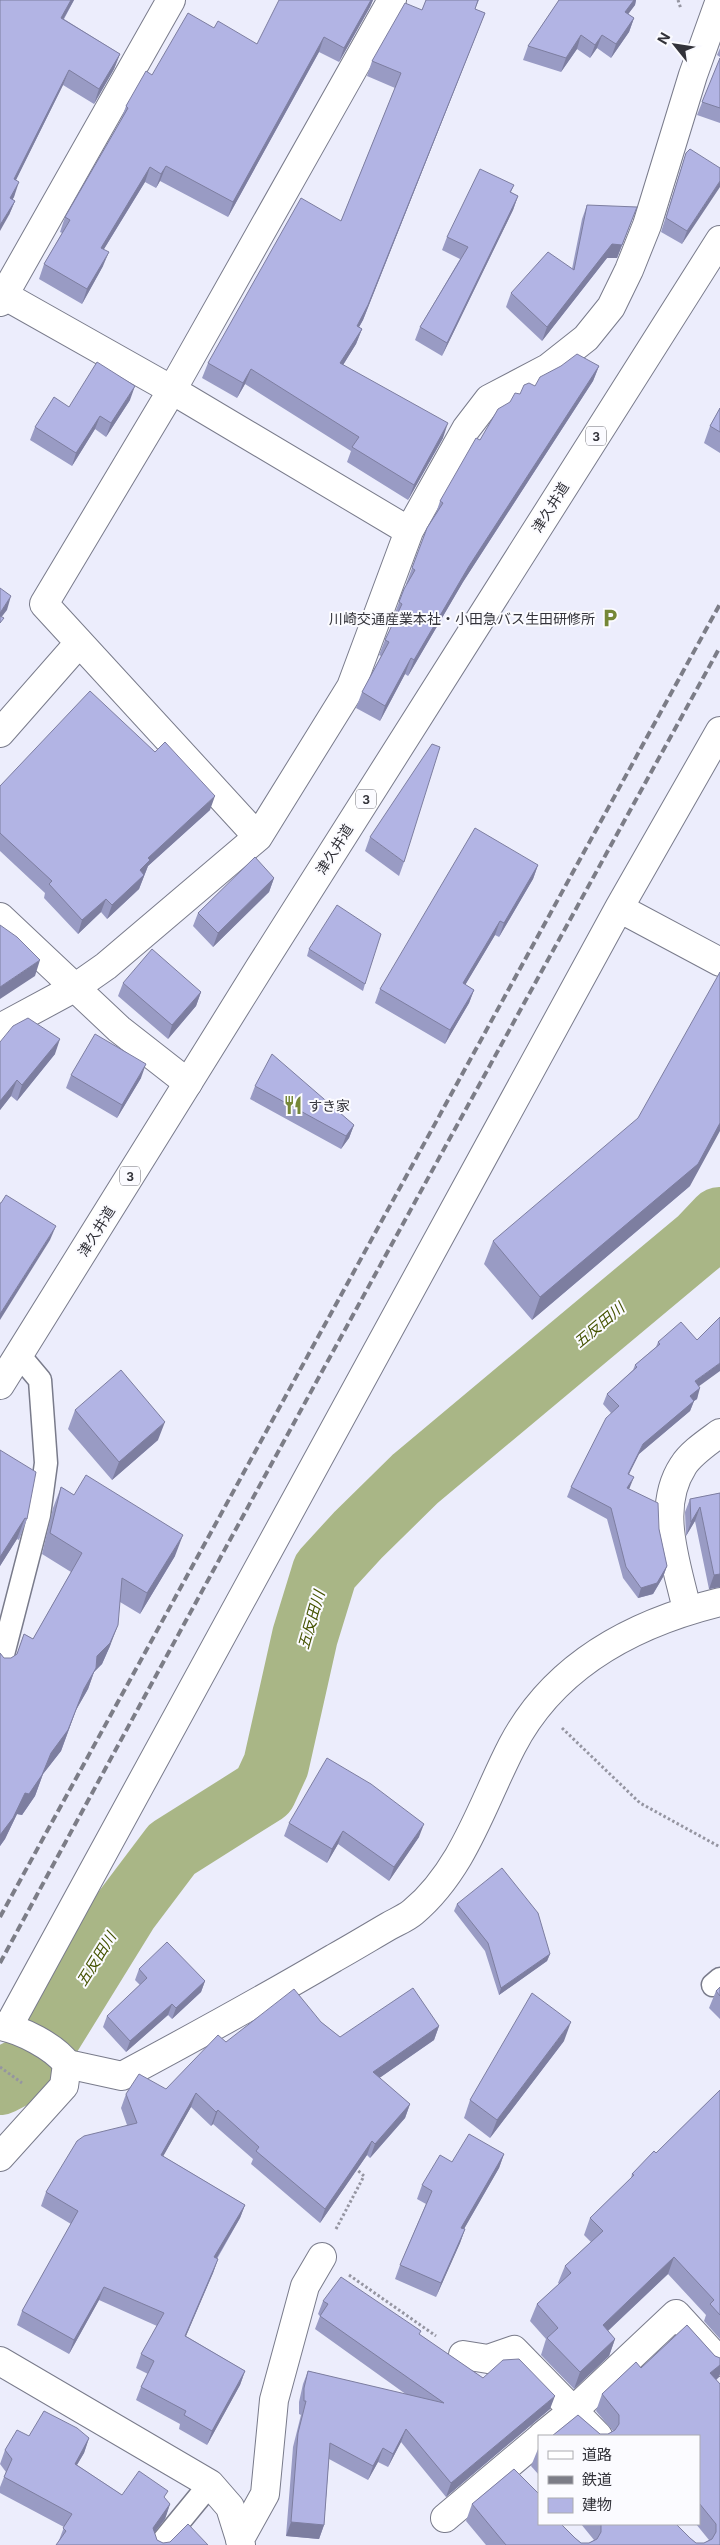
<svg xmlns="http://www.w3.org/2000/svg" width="720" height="2545" font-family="Inter,'Noto Sans JP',sans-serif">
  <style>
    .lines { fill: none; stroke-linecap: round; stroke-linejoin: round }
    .river { stroke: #a9b686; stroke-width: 66 }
    .lane-casing { stroke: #797b8b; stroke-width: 25 }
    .street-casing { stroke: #797b8b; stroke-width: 30 }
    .secondary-casing { stroke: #797b8b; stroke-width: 30 }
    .primary-casing { stroke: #797b8b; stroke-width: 30 }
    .path { stroke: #9595a1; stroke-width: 3; stroke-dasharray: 2.5 2.5; stroke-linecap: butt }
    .lane { stroke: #fff; stroke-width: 22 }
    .street { stroke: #fff; stroke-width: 28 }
    .secondary { stroke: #fff; stroke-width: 28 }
    .primary { stroke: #fff; stroke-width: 28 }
    .rail { stroke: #7c7d87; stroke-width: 4; stroke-dasharray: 8 4; stroke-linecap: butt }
    .wall { fill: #999bc4 }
    .shaded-wall { fill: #7d7ea0 }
    .building { fill: #b2b4e4; stroke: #7d7ea0 }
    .labels { text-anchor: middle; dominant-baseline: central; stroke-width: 4; stroke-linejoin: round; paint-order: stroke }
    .shield { fill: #fbfbff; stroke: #6f6f75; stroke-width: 1 }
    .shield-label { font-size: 12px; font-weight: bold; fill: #33333a }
    .street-label { font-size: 14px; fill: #33333a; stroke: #fbfbff }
    .poi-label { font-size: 14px; fill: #33333a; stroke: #fbfbff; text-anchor: end }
    .water-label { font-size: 15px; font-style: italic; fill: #455302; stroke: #fbfbff }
  </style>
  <rect width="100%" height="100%" fill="#ecedfc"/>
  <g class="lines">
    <path class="river" d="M0,2082L29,2067L126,1910L172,1849L264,1791L276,1765L305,1636L325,1571L358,1535L415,1479L701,1240L720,1220"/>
    <g class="lane-casing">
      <path id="lane" d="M0,1666L39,1515L46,1463L40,1380L19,1355
        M713,1985L720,1979
        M160,2545L210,2484"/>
    </g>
    <g class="street-casing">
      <path id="street" d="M0,293L172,390L409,531
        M0,302L171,0
        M0,733L79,643
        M258,837L44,604L172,390L392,0
        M619,908L720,962
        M0,917L119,1029L188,1083
        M0,1028L76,987L106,966L258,837L351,687L409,531L466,429L489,399L548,368L586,338L611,307L629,270L647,225L693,75L720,0
        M687,1610C677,1564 655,1509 683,1466C691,1453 708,1442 720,1433
        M8,2027L619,908L720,731
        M67,2064L122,2076C193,2038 264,1999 334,1958C352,1948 370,1937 389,1926C396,1922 406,1918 413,1912C464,1869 482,1804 512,1746C554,1665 634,1623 720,1602
        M463,2355L488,2359L514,2350L598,2436
        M542,2436L574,2410L676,2314L720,2362
        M445,2518L539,2439
        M241,2545L240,2539L265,2494L274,2400L305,2286L322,2257"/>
    </g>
    <g class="secondary-casing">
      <path id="secondary" d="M0,2026C20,2029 55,2047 67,2064L64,2086L0,2157
        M0,2361L210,2484L230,2507L240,2539"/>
    </g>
    <g class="primary-casing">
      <path id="primary" d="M0,1385L260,967L720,240"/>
    </g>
    <path class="path" d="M678,0L681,9
      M562,1728L640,1803L720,1847
      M0,2067L22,2083
      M336,2229L364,2176L354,2167
      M349,2275L436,2336"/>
    <use href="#lane" class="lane"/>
    <use href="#street" class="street"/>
    <use href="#secondary" class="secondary"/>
    <use href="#primary" class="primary"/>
    <path class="rail" d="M0,1917L720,604
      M0,1963C238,1523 479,1085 720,647"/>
  </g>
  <path class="wall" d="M0,0H74L64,19L120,54L114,69L94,104L63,85L16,180L14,197L12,199L15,201L9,215Z
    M371,0H373L370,7L339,62L319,52L228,217L160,181L156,188L145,182L104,249L103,266L82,304L39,279L44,264L62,233L60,232L65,217L121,120L126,106L152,75L214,28L257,44Z
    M426,0H479L475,9L485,13L363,320L359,327L362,329L356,344L343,365L443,438L408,500L347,462L351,451L245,384L237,398L202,378L208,363L341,221L395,88L367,76L372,61L422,10Z
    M559,0H636L635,5L628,14L634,18L629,32L611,58L597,48L590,58L577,49L561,72L523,60L528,46Z
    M720,48V57L717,55Z
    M720,58V123L697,115Z
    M686,153L720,168L682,244L661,232Z
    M514,185L511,192L518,196L513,210L442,356L415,340L420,327L460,259L442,250L447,237Z
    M587,205L632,220L617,258H607L542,341L506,307L511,293L572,269L582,219Z
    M599,366L593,381L463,582L408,676L405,674L380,721L356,708L362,692L381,656L379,655L385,640L395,619L393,618L404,589L407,584H406L427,528L436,513L440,501L480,440L510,402L520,394L535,386Z
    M130,400L106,437L95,429L72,466L30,440L35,427L69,407Z
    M720,408V453L704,443L710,426Z
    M0,786L210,810L148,866L139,889L107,919L101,912L78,934L44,898L45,893L0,851Z
    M370,837L404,862L399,876L365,851Z
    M538,865L533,879L499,937L495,935L465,985L474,990L469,1003L445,1044L375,1003L380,989Z
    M274,878L269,892L213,947L193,926L198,913Z
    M309,949L365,984L363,991L307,956Z
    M123,983L201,992L196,1006L168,1039L118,996Z
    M0,1042L55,1054L17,1101L11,1096L0,1110Z
    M71,1075L141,1078L117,1118L66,1088Z
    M255,1086L354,1125L349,1138L341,1149L250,1099Z
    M690,1186L532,1320L484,1264L493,1241Z
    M658,1342L699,1386L697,1399L694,1401L690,1411L639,1454L629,1474L630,1487L629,1489L659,1529L667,1566L663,1577L653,1594L638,1598L623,1578L607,1519L567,1497L571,1487L611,1413L603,1404L607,1394L633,1370L635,1365L656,1347Z
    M75,1410L158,1440L112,1480L68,1429Z
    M0,1450L27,1519L19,1540L17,1539L0,1566Z
    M61,1487L175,1556L140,1614L120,1602L110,1646L102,1664L94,1672L88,1689L76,1710L61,1751L43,1774L35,1796L22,1815L17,1814L5,1839L0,1846V1653L4,1658H11L17,1654L24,1634L33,1639L71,1572L42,1554L53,1508Z
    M720,1493V1587L709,1589L695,1521L686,1536L685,1512L690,1499Z
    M289,1823L419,1837L389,1881L338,1844L327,1863L284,1836Z
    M457,1904L550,1954L547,1961L499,1995L485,1951L454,1911Z
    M139,1969L205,1981L201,1992L172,2019L168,2015L126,2052L103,2027L107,2016L140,1985L135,1980Z
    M720,1987V2019L709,2008L716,1991Z
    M321,2022L340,2037L439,2026L434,2040L379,2078L410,2104L405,2118L370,2158L367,2155L320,2223L251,2164L253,2159L213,2124L211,2126L191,2107L163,2156L245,2205L240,2218L217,2259H218L213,2273L186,2336L245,2371L240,2385L207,2445L179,2429L180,2424L136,2400L141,2387L148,2374L136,2368L141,2354L157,2326L99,2300L69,2354L17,2325L22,2311L71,2224L41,2206L46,2192L127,2125L121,2108L126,2094L166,2089L226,2042Z
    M564,2041L490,2138L464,2118L470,2100Z
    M720,2090V2339L704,2321L706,2315L668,2274L608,2331L615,2339L609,2356L574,2389L541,2355L546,2339L530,2321L537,2304L559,2284L558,2283L565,2266L591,2242L584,2235L590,2218L631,2178L632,2174L656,2153Z
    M504,2154L499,2168L464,2229H465L460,2243L436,2297L395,2279L400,2265L426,2204L417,2199L422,2185Z
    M323,2301L420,2335L483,2378L550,2409L446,2497L401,2442L388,2467L378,2462L368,2480L329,2459L324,2525L319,2539L286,2536L293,2447L301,2415L299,2414V2402L303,2384L308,2371L407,2395L315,2329L320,2316L318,2314Z
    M687,2325L715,2356L720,2358V2374L719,2377L716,2380L720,2384V2545H486L466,2521L472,2504L514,2469L539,2494V2524H561L575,2538L581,2543H589L594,2540L581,2524H676L690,2538L696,2543H704L709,2540L696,2524H699V2436H552L578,2415L600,2434H608L613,2431L596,2411L602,2394L636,2362L641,2368Z
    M29,2436L89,2438L84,2453L77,2465L122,2495L165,2499L170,2504L165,2519L154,2533L157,2540L163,2543H58L64,2527L0,2493V2487L6,2472L0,2464L5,2450Z
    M539,2448V2475L531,2466L538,2449Z"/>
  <path class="shaded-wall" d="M71,0H74L56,32L61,18Z
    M371,0H373L370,7L339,62L344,48Z
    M634,0H636L635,5L620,25L625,12Z
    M485,13L363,320L351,341L357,326Z
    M634,18L629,32L611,58L616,44Z
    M581,35L577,49L561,72L566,58Z
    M602,35L597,48L590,58L595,45Z
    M324,37L319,52L228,217L233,202Z
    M120,54L114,69L94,104L99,89Z
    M69,70L63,85L9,194L14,179Z
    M166,166L160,181L156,188L161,174Z
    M150,167L145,182L96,262L101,248Z
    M720,181V187L682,244L687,231Z
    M19,182L14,197L5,212L10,198Z
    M518,196L513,210L442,356L447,343Z
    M15,201L9,215L0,231V225Z
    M637,207L617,258H607L542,341L547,327Z
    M109,252L103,266L82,304L87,289Z
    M362,329L356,344L335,378L340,363Z
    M599,366L593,381L463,582L408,676L414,660L469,566Z
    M251,369L245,384L237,398L243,383Z
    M135,386L130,400L106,437L111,423Z
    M100,416L95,429L72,466L76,453Z
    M448,423L443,438L408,500L414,485Z
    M11,596L7,610L0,619V613Z
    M411,658L405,674L380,721L385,706Z
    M215,796L210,810L148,866L139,889L107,919L112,905L140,870L148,858Z
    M538,865L533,879L499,937L504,923Z
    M274,878L269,892L213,947L218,933Z
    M106,899L101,912L78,934L82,920Z
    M500,921L495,935L458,997L463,983Z
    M40,960L35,976L0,999V987Z
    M474,990L469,1003L445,1044L450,1030Z
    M201,992L196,1006L168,1039L172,1025Z
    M60,1039L55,1054L17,1101L22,1085Z
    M146,1064L141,1078L117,1118L122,1105Z
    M17,1080L11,1096L0,1110V1101Z
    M720,1123V1131L690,1186L532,1320L540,1297Z
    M354,1125L349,1138L341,1149L346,1136Z
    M56,1226L50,1240L0,1320V1314Z
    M720,1363V1371L691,1392L695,1381Z
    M700,1388L697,1399L694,1401L690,1411L639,1454L624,1484L628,1474L643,1444L690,1396Z
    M165,1422L158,1440L112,1480L119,1462Z
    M634,1477L630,1487L623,1499L627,1488Z
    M700,1507L695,1521L686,1536L691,1522Z
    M25,1518L17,1539L0,1566V1557Z
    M183,1535L175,1556L140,1614L147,1593Z
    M667,1566L663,1577L653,1594L638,1598L641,1588Z
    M720,1574V1587L709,1589L714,1575Z
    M118,1625L110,1646L102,1664L94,1672L88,1689L76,1710L61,1751L43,1774L35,1796L22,1815L17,1814L5,1839L0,1846V1835L25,1793L51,1753L97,1656Z
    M424,1824L419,1837L389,1881L394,1867Z
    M343,1831L338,1844L327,1863L332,1849Z
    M550,1954L547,1961L499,1995L501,1988Z
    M205,1981L201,1992L172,2019L176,2008Z
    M172,2004L168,2015L126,2052L130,2041Z
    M571,2022L564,2041L490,2138L497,2120Z
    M439,2026L434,2040L368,2086L373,2072Z
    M196,2093L191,2107L156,2169L161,2155Z
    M410,2104L405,2118L370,2158L375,2144Z
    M218,2110L213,2124L211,2126L216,2112Z
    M372,2141L367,2155L320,2223L325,2209Z
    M504,2154L499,2168L457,2241L461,2228Z
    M245,2205L240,2218L209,2271L214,2257Z
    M465,2229L460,2243L436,2297L441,2283Z
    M674,2257L668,2274L596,2342L603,2325Z
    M218,2259L213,2273L180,2350L185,2336Z
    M104,2287L99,2300L69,2354L74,2340Z
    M615,2339L609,2356L574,2389L580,2372Z
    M720,2365V2374L719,2377L704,2391L710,2373Z
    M245,2371L240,2385L207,2445L212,2431Z
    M555,2396L550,2409L446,2497L451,2483Z
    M406,2429L401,2442L388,2467L393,2454Z
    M89,2438L84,2453L69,2478L75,2464Z
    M383,2448L378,2462L368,2480L373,2466Z
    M170,2504L165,2519L147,2542L153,2528Z
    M291,2522L324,2525L319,2539L286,2536Z"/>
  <path class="building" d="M0,0H71L61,18L120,54L99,89L69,70L14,179L19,182L10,198L15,201L0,225Z
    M279,0H371L344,48L324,37L233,202L166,166L161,174L150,167L101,248L109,252L87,289L44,264L70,220L65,217L128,108L126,106L146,71L152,75L188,13L214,28L218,21L257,44Z
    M426,0H478L475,9L485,13L368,305L357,326L362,329L340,363L448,423L414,485L352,447L359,437L251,369L243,383L208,363L301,198L341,221L401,73L372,61L405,3L422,10Z
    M559,0H634L625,12L634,18L616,44L602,35L595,45L581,35L566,58L528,46Z
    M720,58V108L702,102Z
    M690,149L720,168V181L687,231L666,218L686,153Z
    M480,169L514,185L510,192L518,196L447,343L420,327L468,247L447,237Z
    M587,205L637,207L622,245L612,244L547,327L511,293L548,252L574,270Z
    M577,354L599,366L469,566L414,660L411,658L385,706L362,692L389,642L385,640L402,604L399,602L404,589L415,570L412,568L427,528L443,503L440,501L476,438L480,440L498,409L510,402L515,393L520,394L524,385L529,383L535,386L540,377L561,366Z
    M97,362L135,386L111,423L100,416L76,453L35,427L54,397L69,407Z
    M720,408V432L710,426Z
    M0,588L11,596L0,613Z
    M0,616L4,618L0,623Z
    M90,691L155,752L165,742L215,796L148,858L150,860L140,870L144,875L112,905L106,899L82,920L49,884L52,881L0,833V786Z
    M432,744L440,747L404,862L370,837Z
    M475,828L538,865L504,923L500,921L463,983L474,990L450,1030L380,989Z
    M255,857L274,878L218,933L198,913Z
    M337,905L381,934L365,984L309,949Z
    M0,925L17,937L40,960L0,987Z
    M152,949L201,992L172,1025L123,983Z
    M720,972V1123L698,1164L540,1297L493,1241L638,1118Z
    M28,1018L60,1039L22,1085L17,1080L0,1101V1042L13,1026Z
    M95,1034L146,1064L122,1105L71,1075Z
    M272,1054L354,1125L346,1136L255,1086Z
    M6,1195L56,1226L0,1314V1203H1Z
    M720,1317V1363L695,1381L700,1388L690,1396L694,1401L643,1444L628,1474L634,1477L627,1488L658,1503L659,1529L667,1566L657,1583L641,1588L626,1567L611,1508L571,1487L606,1418L619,1406L607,1394L637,1367L635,1365L660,1344L658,1342L681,1322L697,1340Z
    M121,1370L165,1422L119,1462L75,1410Z
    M0,1450L36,1472L27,1519L25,1518L0,1557Z
    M86,1475L183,1535L147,1593L122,1578L118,1625L110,1643L97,1656L96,1668L84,1689L68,1730L51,1753L42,1775L29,1794L25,1793L13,1818L0,1835V1653L4,1658H11L17,1654L24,1634L33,1639L82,1553L50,1533L61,1487L74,1495Z
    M720,1493V1574L714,1575L700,1507L691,1522L690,1499Z
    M327,1758L371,1784L424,1824L394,1867L343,1831L332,1849L289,1823Z
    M502,1868L538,1913L550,1954L501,1988L488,1943L457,1904Z
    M167,1942L205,1981L176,2008L172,2004L130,2041L107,2016L147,1978L139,1969Z
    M720,1987V1996L716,1991Z
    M413,1988L439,2026L373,2072L410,2104L375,2144L372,2141L325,2209L256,2151L259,2147L218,2110L216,2112L196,2093L161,2155L245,2205L214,2257L218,2259L185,2336L245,2371L212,2431L184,2415L186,2411L141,2387L154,2361L141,2354L164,2313L104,2287L74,2340L22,2311L78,2211L46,2192L77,2141L84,2136L137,2123L126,2094L139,2074L166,2089L218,2035L226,2042L294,1989L321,2022L340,2037Z
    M532,1993L571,2022L497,2120L470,2100Z
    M720,2090V2315L710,2304L714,2300L674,2257L603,2325L615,2339L580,2372L547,2338L558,2328L537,2304L571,2273L565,2266L603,2231L590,2218L634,2175L632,2174L654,2151L656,2153Z
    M469,2134L504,2154L461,2228L465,2229L441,2283L400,2265L432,2191L422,2185L440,2155L452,2162Z
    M341,2277L421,2331L419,2334L483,2378L503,2360L519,2359L555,2396L451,2483L406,2429L393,2454L383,2448L373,2466L330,2443L324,2525L291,2522L298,2433L306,2401H304V2388L308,2371L444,2403L320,2316L328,2304L323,2301Z
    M687,2325L715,2356L720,2358V2365L710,2373L720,2384V2545H506L472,2504L514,2469L539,2494V2524H561L575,2538L581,2543H589L597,2539L601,2532V2524H676L690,2538L696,2543H704L712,2539L716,2532V2524L699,2503V2436H552L578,2415L600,2434H608L615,2430L619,2424V2415L602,2394L636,2362L641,2368Z
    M44,2411L77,2428L89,2438L75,2464L122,2495L139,2471L168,2491L164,2497L170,2504L153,2528L157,2540L163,2543L170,2542L188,2524L208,2545H56L66,2531L63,2528L72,2514L4,2477L12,2459L5,2450L17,2430L29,2436Z"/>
  <defs>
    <g id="parking-bare" transform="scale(1.5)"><path d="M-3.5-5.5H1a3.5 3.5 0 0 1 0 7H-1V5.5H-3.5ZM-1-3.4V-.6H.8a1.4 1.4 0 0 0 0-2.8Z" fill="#758737" stroke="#fbfbff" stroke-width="2.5" paint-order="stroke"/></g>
    <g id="restaurant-bare" transform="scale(1.5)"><path d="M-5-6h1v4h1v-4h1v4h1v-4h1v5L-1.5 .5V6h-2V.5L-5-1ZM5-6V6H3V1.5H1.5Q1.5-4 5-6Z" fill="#758737" stroke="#fbfbff" stroke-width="2.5" paint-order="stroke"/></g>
  </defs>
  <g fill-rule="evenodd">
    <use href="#parking-bare" x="610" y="618"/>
    <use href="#restaurant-bare" x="293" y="1105"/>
  </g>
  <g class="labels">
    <g class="shield">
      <rect x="586" y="426.5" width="20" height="19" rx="4"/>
      <rect x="356" y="789.5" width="20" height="19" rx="4"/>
      <rect x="120" y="1166.5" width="20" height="19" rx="4"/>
    </g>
    <g class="shield-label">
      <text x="596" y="436">3</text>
      <text x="366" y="799">3</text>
      <text x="130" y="1176">3</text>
    </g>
    <g class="street-label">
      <text transform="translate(550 507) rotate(-58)">津久井道</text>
      <text transform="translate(334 849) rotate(-58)">津久井道</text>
      <text transform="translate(96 1231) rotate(-58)">津久井道</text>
    </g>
    <g class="poi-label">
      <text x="595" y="618">川崎交通産業本社・小田急バス生田研修所</text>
      <text x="308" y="1105" text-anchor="start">すき家</text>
    </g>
    <g class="water-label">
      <text transform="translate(599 1325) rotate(-40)">五反田川</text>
      <text transform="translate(311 1620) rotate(-74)">五反田川</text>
      <text transform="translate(96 1959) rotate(-58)">五反田川</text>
    </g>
  </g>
  <rect x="538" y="2435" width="162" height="90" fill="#fbfbff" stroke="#ababb0"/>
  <rect x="548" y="2451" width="25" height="8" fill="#ffffff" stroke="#ababb0"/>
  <text x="582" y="2460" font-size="15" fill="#33333a">道路</text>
  <rect x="548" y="2476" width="25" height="8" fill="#7c7d87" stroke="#ababb0"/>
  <text x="582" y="2485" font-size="15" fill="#33333a">鉄道</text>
  <rect x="548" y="2498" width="25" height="15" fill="#b2b4e4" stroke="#ababb0"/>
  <text x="582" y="2510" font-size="15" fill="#33333a">建物</text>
  <g transform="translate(675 45) rotate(300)" stroke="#fbfbff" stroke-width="4" paint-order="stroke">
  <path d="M0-4L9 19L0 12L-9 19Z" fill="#33333a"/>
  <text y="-8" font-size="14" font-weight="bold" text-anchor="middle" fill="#33333a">N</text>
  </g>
</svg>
